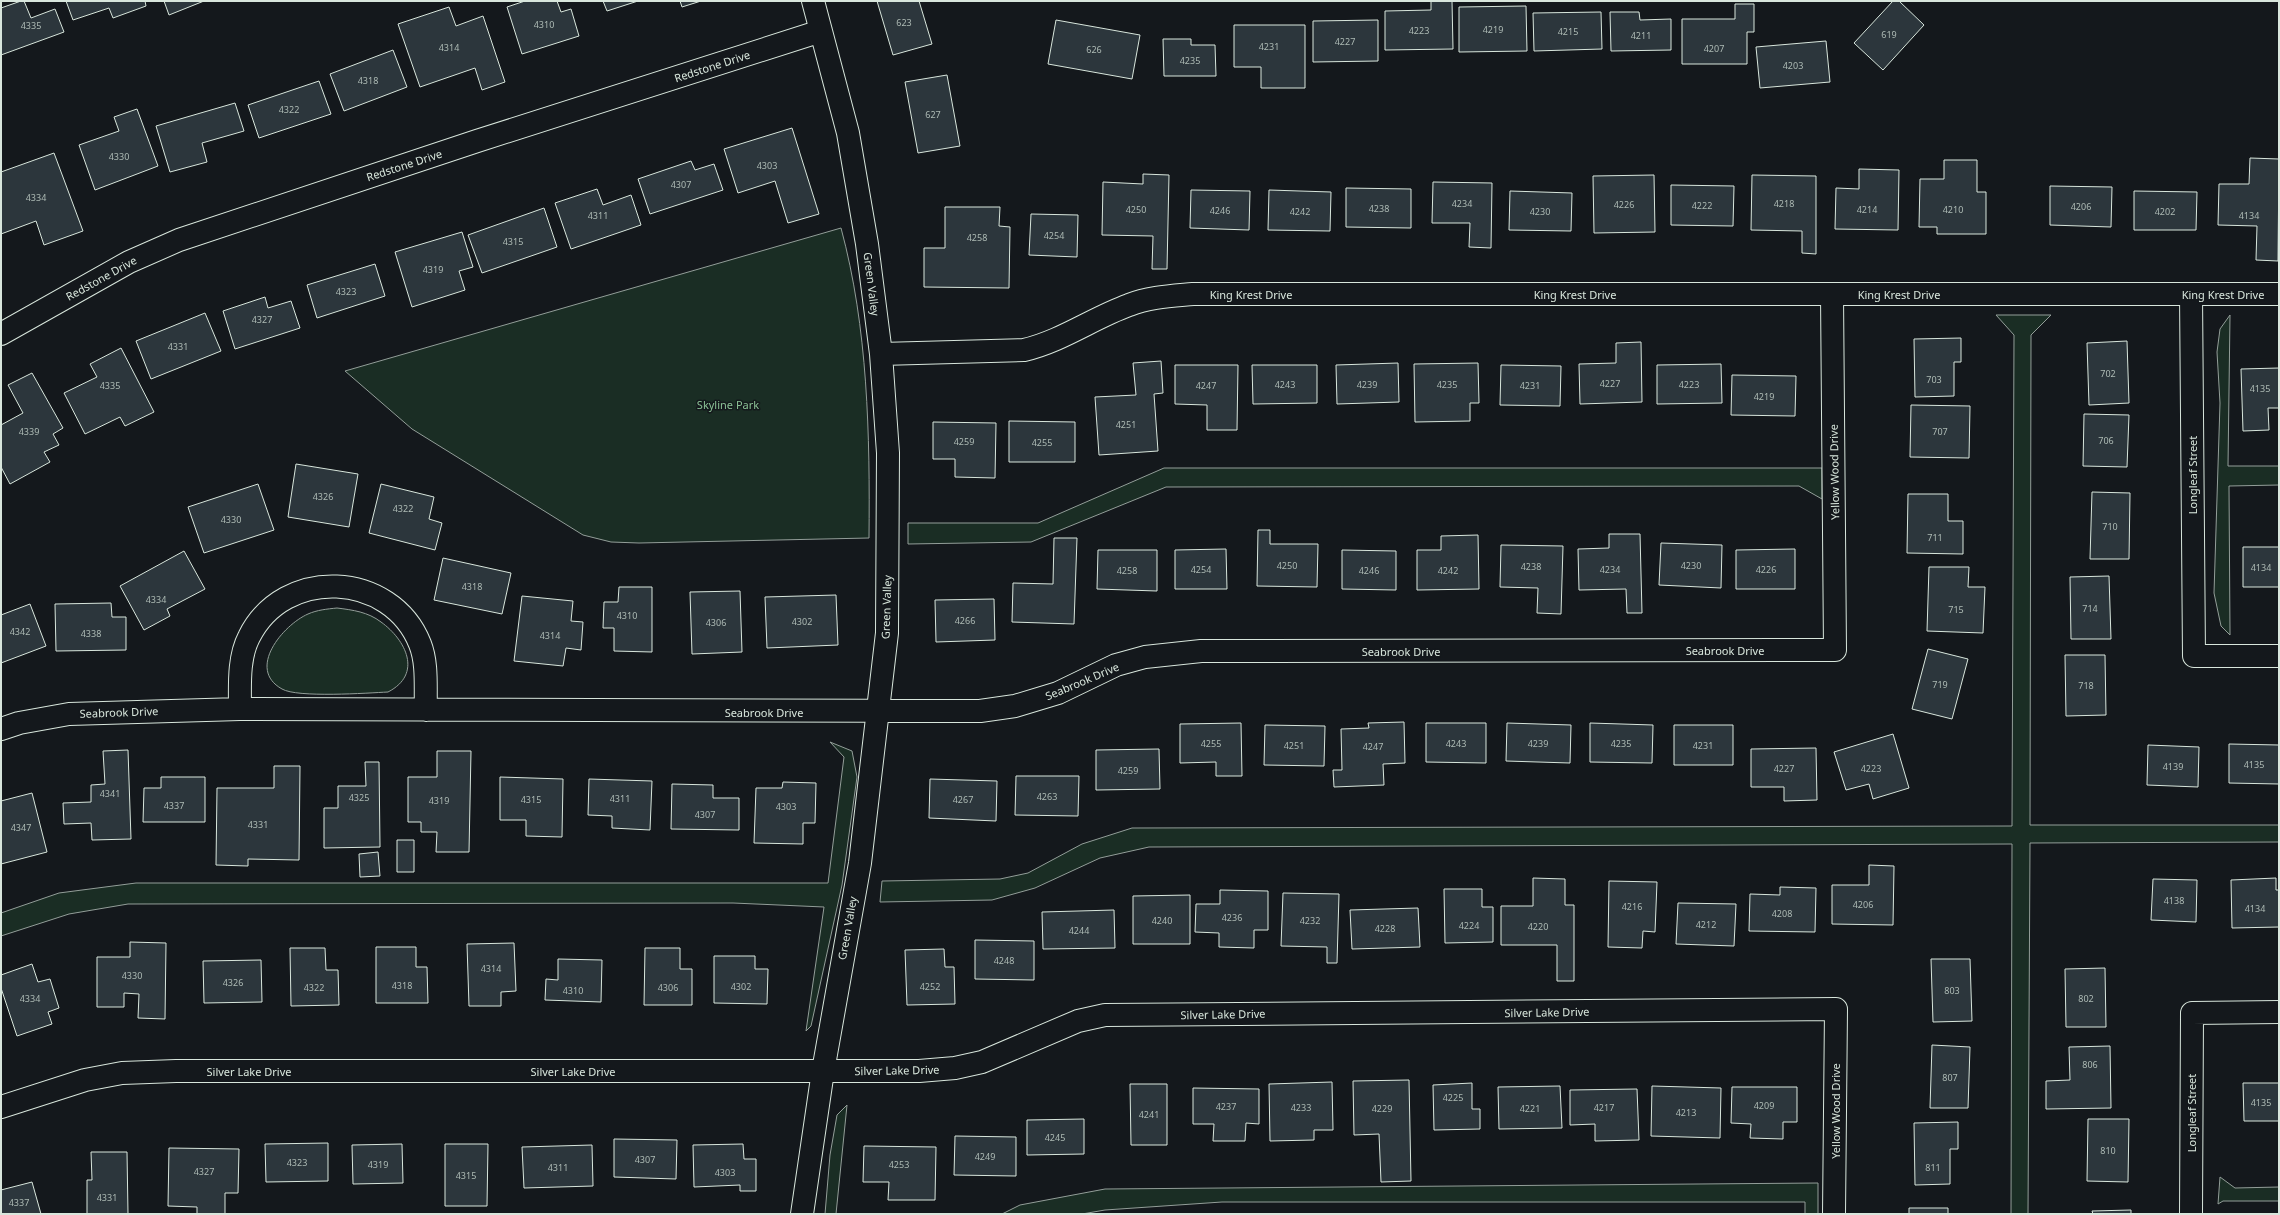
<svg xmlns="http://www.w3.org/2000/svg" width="2280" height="1215" font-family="'Noto Sans',sans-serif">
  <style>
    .green { fill: #1a2d24; stroke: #939e99 }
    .building { fill: #2c363c; stroke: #d8e6dc }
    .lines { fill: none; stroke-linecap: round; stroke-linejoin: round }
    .minor-casing { stroke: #d8e6dc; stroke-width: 24 }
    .minor { stroke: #14181c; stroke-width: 22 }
    .labels { text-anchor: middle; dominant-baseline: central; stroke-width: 3; stroke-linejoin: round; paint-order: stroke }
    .number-label { font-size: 9px; fill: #adbab4 }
    .street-label { font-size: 11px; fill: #d8e6dc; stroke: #14181c }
    .park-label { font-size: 11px; fill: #8ac095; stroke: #14181c }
  </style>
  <rect width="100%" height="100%" fill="#14181c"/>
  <path class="green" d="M841,228C868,328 870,435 869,538L639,543L611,542L583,535L412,429L345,371Z
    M1996,315H2051L2031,335L2030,825H2279V842L2030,843L2028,1214H2011L2012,844L1149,847L1100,858L1035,888L992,900L880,902L882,881L1000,879L1028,873L1082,844L1132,828L2012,826L2014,335Z
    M2230,315L2228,466H2279V485L2229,486L2230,635L2221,626L2214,593L2220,403L2217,352L2220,329Z
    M1164,468H1822V499L1799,486L1166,487L1031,542L908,544V523H1038Z
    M337,608C353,610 368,612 381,622C406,640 423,674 388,692C368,693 297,698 282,689C246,669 283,625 308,614C317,610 327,609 337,608Z
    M830,742L852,751L857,777L842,885L811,1026L806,1031L824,907L733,903L128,904L69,914L1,936V913L59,893L136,883H828L844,757Z
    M847,1105L836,1214H825L830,1155L837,1115Z
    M2220,1177L2235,1188L2279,1187V1201H2223L2218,1204Z
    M1818,1183V1214H1805V1202H1222L1105,1210L1082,1214H1002L1020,1205L1105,1189Z"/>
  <path class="building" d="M21,1H24L31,18L55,9L64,32L1,55V8Z
    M66,1H145L146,6L113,18L109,8L73,20Z
    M164,1H204L169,15Z
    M525,1H557L561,12L571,9L579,36L522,54L507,7Z
    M603,1H638L607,11Z
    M680,1H701L682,7Z
    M877,1H919L932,44L893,55Z
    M1431,1H1452L1453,49L1385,50V11L1431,10Z
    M1893,1H1899L1924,25L1883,70L1854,43Z
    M1735,4H1754V32H1747V64H1682V19H1735Z
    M1526,6L1527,51L1459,52V7Z
    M449,7L456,26L483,16L505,82L482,90L475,68L420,87L398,24Z
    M1601,12L1602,49L1534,51L1533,13Z
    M1610,12H1639L1640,20L1671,19V50L1611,51Z
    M1056,20L1140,35L1132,79L1048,64Z
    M1378,20V61L1313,62V21Z
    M1234,25H1305V88H1261V67H1234Z
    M1163,39H1191V45H1215L1216,76H1164Z
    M1826,41L1830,82L1760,88L1756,47Z
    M393,50L407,87L344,111L330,74Z
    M947,75L960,146L918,153L905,82Z
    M319,81L331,114L259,138L248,105Z
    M235,103L244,131L202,143L207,162L170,172L156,126Z
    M137,109L158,166L95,190L79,145L119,131L114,117Z
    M792,128L819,214L788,223L775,181L738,193L724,149Z
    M54,153L83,231L44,245L36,221L1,234V172Z
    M2250,158L2279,159L2278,261L2256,260L2257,226L2218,225L2219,184H2249Z
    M1944,160H1977V192H1986V234H1937V227H1919L1920,179H1944Z
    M691,161L695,170L714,164L723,190L650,214L638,179Z
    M1859,169L1899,170L1898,230L1835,229L1836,188L1859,189Z
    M1143,174L1169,175L1167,269H1152L1153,236L1102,235L1103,182L1143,184Z
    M1654,175L1655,232L1594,233L1593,176Z
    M1752,175L1816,176V254L1802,253V231L1751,230Z
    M1433,182L1492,183L1491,248L1469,247L1470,223H1432Z
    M1671,185L1734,186L1733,226L1671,225Z
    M2050,186L2112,187L2111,227L2050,225Z
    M1346,188L1411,189V228L1346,227Z
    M597,189L603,205L631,195L641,225L571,249L555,203Z
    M1191,190L1250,191L1249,230L1190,228Z
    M1269,190L1331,192L1330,231L1268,230Z
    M1510,191L1572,193L1571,231L1509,230Z
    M2134,191L2197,192L2196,230H2134Z
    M945,207H1000L999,226L1010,227L1009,288L924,287V248H945Z
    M544,208L557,247L482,273L468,235Z
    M1031,214L1078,215L1077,257L1029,255Z
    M462,232L473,267L459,271L465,290L412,307L395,252Z
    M375,264L385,296L317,318L307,285Z
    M265,297L268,308L291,301L300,328L235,349L223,311Z
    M205,313L221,351L151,379L136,341Z
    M1961,338V362H1954V396L1915,397L1914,339Z
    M2127,341L2129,403L2089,405L2087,343Z
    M1641,342L1642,402L1580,404L1579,364L1616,363V343Z
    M121,348L154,412L125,426L120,417L85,434L64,393L97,377L90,364Z
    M1161,361L1163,393L1154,394L1158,451L1099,455L1095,397L1136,395L1133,363Z
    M1398,363L1399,402L1337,404L1336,365Z
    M1478,363L1479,403H1470V421L1415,422L1414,364Z
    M1721,364L1722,403L1657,404V365Z
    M1175,365H1238L1237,430H1207V405L1175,404Z
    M1252,365H1317V403L1253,404Z
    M1501,365L1561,366L1560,406L1500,405Z
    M2279,368V408H2268L2269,430L2243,431L2241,369Z
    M32,373L63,428L53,434L59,445L44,452L50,462L10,484L1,467V425L23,413L8,385Z
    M1732,375L1796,376L1795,416L1731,415Z
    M1911,405L1970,406L1969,458L1910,457Z
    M2084,414L2129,415L2127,467L2083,466Z
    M1009,421L1075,422V462H1009Z
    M933,422L996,423L995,478L955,477V459H933Z
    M296,464L358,474L349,527L288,517Z
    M258,484L274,530L204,553L188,507Z
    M381,484L434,497L429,519L442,523L435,550L369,533Z
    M2092,492L2130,493L2129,559H2090Z
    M1908,494H1948V521H1963V554L1907,553Z
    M1258,530H1270V544H1318L1317,587L1257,586Z
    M1609,534H1640L1642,613H1627L1626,589L1579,590L1578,549L1609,548Z
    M1478,535L1479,589L1417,590V550H1441V536Z
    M1054,538H1077L1074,624L1012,622L1013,583L1053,584Z
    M1661,543L1722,545L1721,588L1659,585Z
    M1501,545L1563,546L1561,614L1537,613L1538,588L1500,587Z
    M2243,547H2279V587H2243Z
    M1226,549L1227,589H1175V550Z
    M1795,549V589H1736V550Z
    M1098,550H1157V591L1097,589Z
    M1342,550L1396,551V590L1342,589Z
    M184,551L205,589L167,609L170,616L144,630L120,586Z
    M443,558L511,573L502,614L434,600Z
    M1929,567H1969L1968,587H1985L1983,633L1927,631Z
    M2109,576L2111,639H2071L2070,577Z
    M619,587H652V652L614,651V628H603L604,602H618Z
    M740,591L742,652L692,654L690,592Z
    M836,595L838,645L767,648L765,597Z
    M522,596L573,601L571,621L583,622L581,650L566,648L563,666L514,661Z
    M994,599L995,640L936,642L935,600Z
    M111,603L112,617H126V650L56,651L55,604Z
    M30,604L46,646L1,663V615Z
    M1928,649L1968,659L1952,719L1912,709Z
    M2065,655H2105L2106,715L2066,716Z
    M1404,722L1405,763L1383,764L1384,785L1334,787L1333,770H1342L1341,729L1369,728L1368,723Z
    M1241,723L1242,776H1216V762L1180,763V724Z
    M1426,723H1486V763L1426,762Z
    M1507,723L1571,725L1570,763L1506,761Z
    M1590,723L1653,725L1652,763L1590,762Z
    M1265,725L1325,726L1324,766L1264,765Z
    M1674,725H1733V765H1674Z
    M1893,734L1909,788L1873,799L1869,784L1846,790L1834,752Z
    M2229,744L2279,745V784L2229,783Z
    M2148,745L2199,747L2198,787L2147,785Z
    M1816,748L1817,800L1784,801V787H1751V749Z
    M1159,749L1160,789L1096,790V750Z
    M128,750L131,839L92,840L91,823L64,824L63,803L91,802V785L105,784L103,751Z
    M437,751H471L469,852H436L437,832H421V822H408V777H437Z
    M365,762H379L380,847L324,848V808H338V786H366Z
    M274,766H300L299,860L248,859V866L216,865L217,788H274Z
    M1016,776H1079L1078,816L1015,815Z
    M161,777H205V822H143L144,788H161Z
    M500,777L563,779L562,837L526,836V820H500Z
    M589,779L652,781L650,830L612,828V816L588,815Z
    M930,779L997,781L996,821L929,818Z
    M783,782L816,783L815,823H803V844L754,843L756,788H782Z
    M672,784L713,785V798H739V830L671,829Z
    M32,793L47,852L1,864V801Z
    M397,840H414V872H397Z
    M378,852L380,876L360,877L359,854Z
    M1869,865L1894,866L1893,925L1832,924V885H1869Z
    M1533,878L1565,879V905H1574V981H1557V945H1501V906H1533Z
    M2276,878V890H2279V927L2232,928L2231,880Z
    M2153,879L2197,880L2196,922L2151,920Z
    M1609,881L1657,882L1655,932L1643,931L1642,948L1608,947Z
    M1780,887L1816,888L1815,932L1749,931L1750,894L1780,895Z
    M1444,889H1482V907H1493V942L1445,943Z
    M1220,890L1268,891V930H1254V948L1219,947V933L1195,932L1196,904H1220Z
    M1283,893L1339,894L1337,963H1327V947L1281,946Z
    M1190,895V944H1133V896Z
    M1678,903L1736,904L1734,946L1676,944Z
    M1418,908L1420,947L1352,949L1350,910Z
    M1114,910L1115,948L1043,949L1042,912Z
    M975,940L1034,941V980L975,979Z
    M130,942L166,943L165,1019L138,1018L139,994L124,993V1007H97V957H130Z
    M514,943L516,991L501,992V1006H469L467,944Z
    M376,947H416V967H427L428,1003H376Z
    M290,948H325L326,970H338L339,1005L291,1006Z
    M645,948H680V969H692V1005H644Z
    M944,949L945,967H954L955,1004L907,1005L905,950Z
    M714,956H755V969H768L767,1004L714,1003Z
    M558,959L602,960L601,1002L545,1000L546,979L558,980Z
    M1931,959H1970L1972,1021L1933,1022Z
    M261,960L262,1002L204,1003L203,961Z
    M32,964L38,982L50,979L59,1008L48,1012L52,1024L17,1036L1,988V975Z
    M2105,968L2106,1027H2066L2065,969Z
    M1932,1045L1970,1047L1968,1108H1930Z
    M2110,1046L2111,1108L2046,1109V1081L2070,1080L2069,1047Z
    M1409,1080L1411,1181L1381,1182L1379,1134L1354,1135L1353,1081Z
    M1332,1082L1333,1130H1314V1140L1270,1141L1269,1084Z
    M1472,1083V1109H1480V1129L1434,1130L1433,1085Z
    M2243,1083H2279V1121H2244Z
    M1130,1084H1167V1145H1131Z
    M1560,1086L1562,1128L1499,1129L1498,1087Z
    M1652,1086L1721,1088L1720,1138L1651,1136Z
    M1732,1087H1797V1122H1783V1139L1750,1138L1751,1124L1731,1123Z
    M1193,1088L1259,1089V1124L1246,1123L1245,1141H1213L1214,1124H1193Z
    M1637,1089L1639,1140L1595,1141V1124L1570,1125V1090Z
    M1084,1119V1154L1027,1155V1120Z
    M2088,1119H2129L2128,1182L2087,1181Z
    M1958,1122V1149H1950V1184L1915,1185L1914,1123Z
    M955,1136L1016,1137V1176L954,1175Z
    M614,1139L677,1140L676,1179L614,1177Z
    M328,1143V1181L266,1182L265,1144Z
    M402,1144L403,1183L353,1184L352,1145Z
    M445,1144H488L487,1206H445Z
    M743,1144L744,1159H756V1191H740V1185L694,1187L693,1145Z
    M592,1145L593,1186L524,1188L522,1147Z
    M864,1146L936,1147L935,1200H888L889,1182H863Z
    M169,1148L239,1149L238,1193H225V1214H197V1207L168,1206Z
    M91,1152H127L128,1214H87V1180H92Z
    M32,1182L41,1214H1V1190Z
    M1909,1208H1948V1214H1909Z
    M2131,1210V1214H2093L2092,1211Z"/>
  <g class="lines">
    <defs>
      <path id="minor" d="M2191,294L2194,656H2279
        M1,334L129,262L179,240L477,141L821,31
        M881,354L1024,350C1062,341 1093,318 1129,305C1149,297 1172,296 1193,294H2279
        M240,709C240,686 238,658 249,637C284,566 391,571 420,644C428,664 425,689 426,710
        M1,729L19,723L69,714L240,709L980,711L1015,706L1058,693L1116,665L1145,657L1201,651L1835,650L1832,294
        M1,1107L85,1080L122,1073L176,1071H919L955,1068L982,1062L1078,1021L1105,1015L1836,1009L1834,1214
        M802,1214L823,1071L860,863L887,633L888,453L881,354L867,244L848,133L813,1
        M2191,1214L2192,1013L2279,1012"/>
    </defs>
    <use href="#minor" class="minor-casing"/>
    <use href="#minor" class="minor"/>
  </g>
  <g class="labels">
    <g class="number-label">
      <text x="904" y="22">623</text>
      <text x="544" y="24">4310</text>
      <text x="31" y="25">4335</text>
      <text x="1493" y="29">4219</text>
      <text x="1419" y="30">4223</text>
      <text x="1568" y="31">4215</text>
      <text x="1889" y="34">619</text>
      <text x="1641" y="35">4211</text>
      <text x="1345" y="41">4227</text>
      <text x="1269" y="46">4231</text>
      <text x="449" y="47">4314</text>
      <text x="1714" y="48">4207</text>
      <text x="1094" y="49">626</text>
      <text x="1190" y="60">4235</text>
      <text x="1793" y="65">4203</text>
      <text x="368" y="80">4318</text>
      <text x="289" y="109">4322</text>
      <text x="933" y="114">627</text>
      <text x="119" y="156">4330</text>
      <text x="767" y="165">4303</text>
      <text x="681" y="184">4307</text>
      <text x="36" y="197">4334</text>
      <text x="1462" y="203">4234</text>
      <text x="1784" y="203">4218</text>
      <text x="1624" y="204">4226</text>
      <text x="1702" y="205">4222</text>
      <text x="2081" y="206">4206</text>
      <text x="1379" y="208">4238</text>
      <text x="1136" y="209">4250</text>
      <text x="1867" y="209">4214</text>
      <text x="1953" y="209">4210</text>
      <text x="1220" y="210">4246</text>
      <text x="1300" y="211">4242</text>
      <text x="1540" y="211">4230</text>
      <text x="2165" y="211">4202</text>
      <text x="598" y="215">4311</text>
      <text x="2249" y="215">4134</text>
      <text x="1054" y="235">4254</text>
      <text x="977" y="237">4258</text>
      <text x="513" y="241">4315</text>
      <text x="433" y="269">4319</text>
      <text x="346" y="291">4323</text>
      <text x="262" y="319">4327</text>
      <text x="178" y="346">4331</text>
      <text x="2108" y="373">702</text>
      <text x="1934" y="379">703</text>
      <text x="1610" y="383">4227</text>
      <text x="1285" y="384">4243</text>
      <text x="1367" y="384">4239</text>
      <text x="1447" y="384">4235</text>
      <text x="1689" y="384">4223</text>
      <text x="110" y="385">4335</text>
      <text x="1206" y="385">4247</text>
      <text x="1530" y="385">4231</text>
      <text x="2260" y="388">4135</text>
      <text x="1764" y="396">4219</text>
      <text x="1126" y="424">4251</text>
      <text x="29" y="431">4339</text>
      <text x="1940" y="431">707</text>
      <text x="2106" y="440">706</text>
      <text x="964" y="441">4259</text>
      <text x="1042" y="442">4255</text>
      <text x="323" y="496">4326</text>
      <text x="403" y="508">4322</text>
      <text x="231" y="519">4330</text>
      <text x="2110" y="526">710</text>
      <text x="1935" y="537">711</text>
      <text x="1287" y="565">4250</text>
      <text x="1691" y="565">4230</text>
      <text x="1531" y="566">4238</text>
      <text x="2261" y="567">4134</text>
      <text x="1201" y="569">4254</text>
      <text x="1610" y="569">4234</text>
      <text x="1766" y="569">4226</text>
      <text x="1127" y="570">4258</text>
      <text x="1369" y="570">4246</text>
      <text x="1448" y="570">4242</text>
      <text x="472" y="586">4318</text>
      <text x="156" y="599">4334</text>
      <text x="2090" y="608">714</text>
      <text x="1956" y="609">715</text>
      <text x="627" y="615">4310</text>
      <text x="965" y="620">4266</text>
      <text x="802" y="621">4302</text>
      <text x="716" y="622">4306</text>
      <text x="20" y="631">4342</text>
      <text x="91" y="633">4338</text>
      <text x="550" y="635">4314</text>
      <text x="1940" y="684">719</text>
      <text x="2086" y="685">718</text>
      <text x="1211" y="743">4255</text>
      <text x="1456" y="743">4243</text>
      <text x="1538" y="743">4239</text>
      <text x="1621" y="743">4235</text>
      <text x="1294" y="745">4251</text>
      <text x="1703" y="745">4231</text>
      <text x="1373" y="746">4247</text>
      <text x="2254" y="764">4135</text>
      <text x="2173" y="766">4139</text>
      <text x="1784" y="768">4227</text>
      <text x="1871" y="768">4223</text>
      <text x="1128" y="770">4259</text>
      <text x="110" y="793">4341</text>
      <text x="1047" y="796">4263</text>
      <text x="359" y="797">4325</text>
      <text x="620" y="798">4311</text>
      <text x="531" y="799">4315</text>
      <text x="963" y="799">4267</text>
      <text x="439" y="800">4319</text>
      <text x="174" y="805">4337</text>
      <text x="786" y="806">4303</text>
      <text x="705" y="814">4307</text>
      <text x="258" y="824">4331</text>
      <text x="21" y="827">4347</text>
      <text x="2174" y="900">4138</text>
      <text x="1863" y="904">4206</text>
      <text x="1632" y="906">4216</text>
      <text x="2255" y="908">4134</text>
      <text x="1782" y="913">4208</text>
      <text x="1232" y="917">4236</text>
      <text x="1162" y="920">4240</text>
      <text x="1310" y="920">4232</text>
      <text x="1706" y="924">4212</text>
      <text x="1469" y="925">4224</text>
      <text x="1538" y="926">4220</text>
      <text x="1385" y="928">4228</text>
      <text x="1079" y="930">4244</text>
      <text x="1004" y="960">4248</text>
      <text x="491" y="968">4314</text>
      <text x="132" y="975">4330</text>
      <text x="233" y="982">4326</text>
      <text x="402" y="985">4318</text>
      <text x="741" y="986">4302</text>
      <text x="930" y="986">4252</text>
      <text x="314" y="987">4322</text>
      <text x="668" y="987">4306</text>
      <text x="573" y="990">4310</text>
      <text x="1952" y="990">803</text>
      <text x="30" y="998">4334</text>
      <text x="2086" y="998">802</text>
      <text x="2090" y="1064">806</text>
      <text x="1950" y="1077">807</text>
      <text x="1453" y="1097">4225</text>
      <text x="2261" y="1102">4135</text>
      <text x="1764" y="1105">4209</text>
      <text x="1226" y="1106">4237</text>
      <text x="1301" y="1107">4233</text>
      <text x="1604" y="1107">4217</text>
      <text x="1382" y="1108">4229</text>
      <text x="1530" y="1108">4221</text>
      <text x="1686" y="1112">4213</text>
      <text x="1149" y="1114">4241</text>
      <text x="1055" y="1137">4245</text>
      <text x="2108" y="1150">810</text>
      <text x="985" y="1156">4249</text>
      <text x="645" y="1159">4307</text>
      <text x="297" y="1162">4323</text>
      <text x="378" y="1164">4319</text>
      <text x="899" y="1164">4253</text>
      <text x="558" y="1167">4311</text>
      <text x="1933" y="1167">811</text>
      <text x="204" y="1171">4327</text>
      <text x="725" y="1172">4303</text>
      <text x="466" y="1175">4315</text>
      <text x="107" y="1197">4331</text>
      <text x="19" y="1202">4337</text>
    </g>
    <g class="street-label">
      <text transform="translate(712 66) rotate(-18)">Redstone Drive</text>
      <text transform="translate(404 165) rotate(-18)">Redstone Drive</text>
      <text transform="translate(101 278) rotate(-29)">Redstone Drive</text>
      <text transform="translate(872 284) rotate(83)">Green Valley</text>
      <text x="1251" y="294">King Krest Drive</text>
      <text x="1575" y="294">King Krest Drive</text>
      <text x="1899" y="294">King Krest Drive</text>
      <text x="2223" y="294">King Krest Drive</text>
      <text transform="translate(1834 472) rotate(-91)">Yellow Wood Drive</text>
      <text transform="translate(2192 475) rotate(-90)">Longleaf Street</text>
      <text transform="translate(886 607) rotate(-88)">Green Valley</text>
      <text x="1725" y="650">Seabrook Drive</text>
      <text x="1401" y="651">Seabrook Drive</text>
      <text transform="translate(1082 681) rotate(-23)">Seabrook Drive</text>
      <text transform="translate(119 712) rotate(-2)">Seabrook Drive</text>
      <text x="764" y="712">Seabrook Drive</text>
      <text transform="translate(847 928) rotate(-80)">Green Valley</text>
      <text transform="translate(1547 1012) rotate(-1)">Silver Lake Drive</text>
      <text transform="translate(1223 1014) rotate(-1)">Silver Lake Drive</text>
      <text transform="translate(897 1070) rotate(-1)">Silver Lake Drive</text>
      <text x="249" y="1071">Silver Lake Drive</text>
      <text x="573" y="1071">Silver Lake Drive</text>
      <text transform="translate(1835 1111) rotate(-90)">Yellow Wood Drive</text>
      <text transform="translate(2191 1113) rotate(-90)">Longleaf Street</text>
    </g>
    <g class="park-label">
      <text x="728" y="404">Skyline Park</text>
    </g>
  </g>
  <rect width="2280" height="1215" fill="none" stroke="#d8e6dc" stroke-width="4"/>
</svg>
